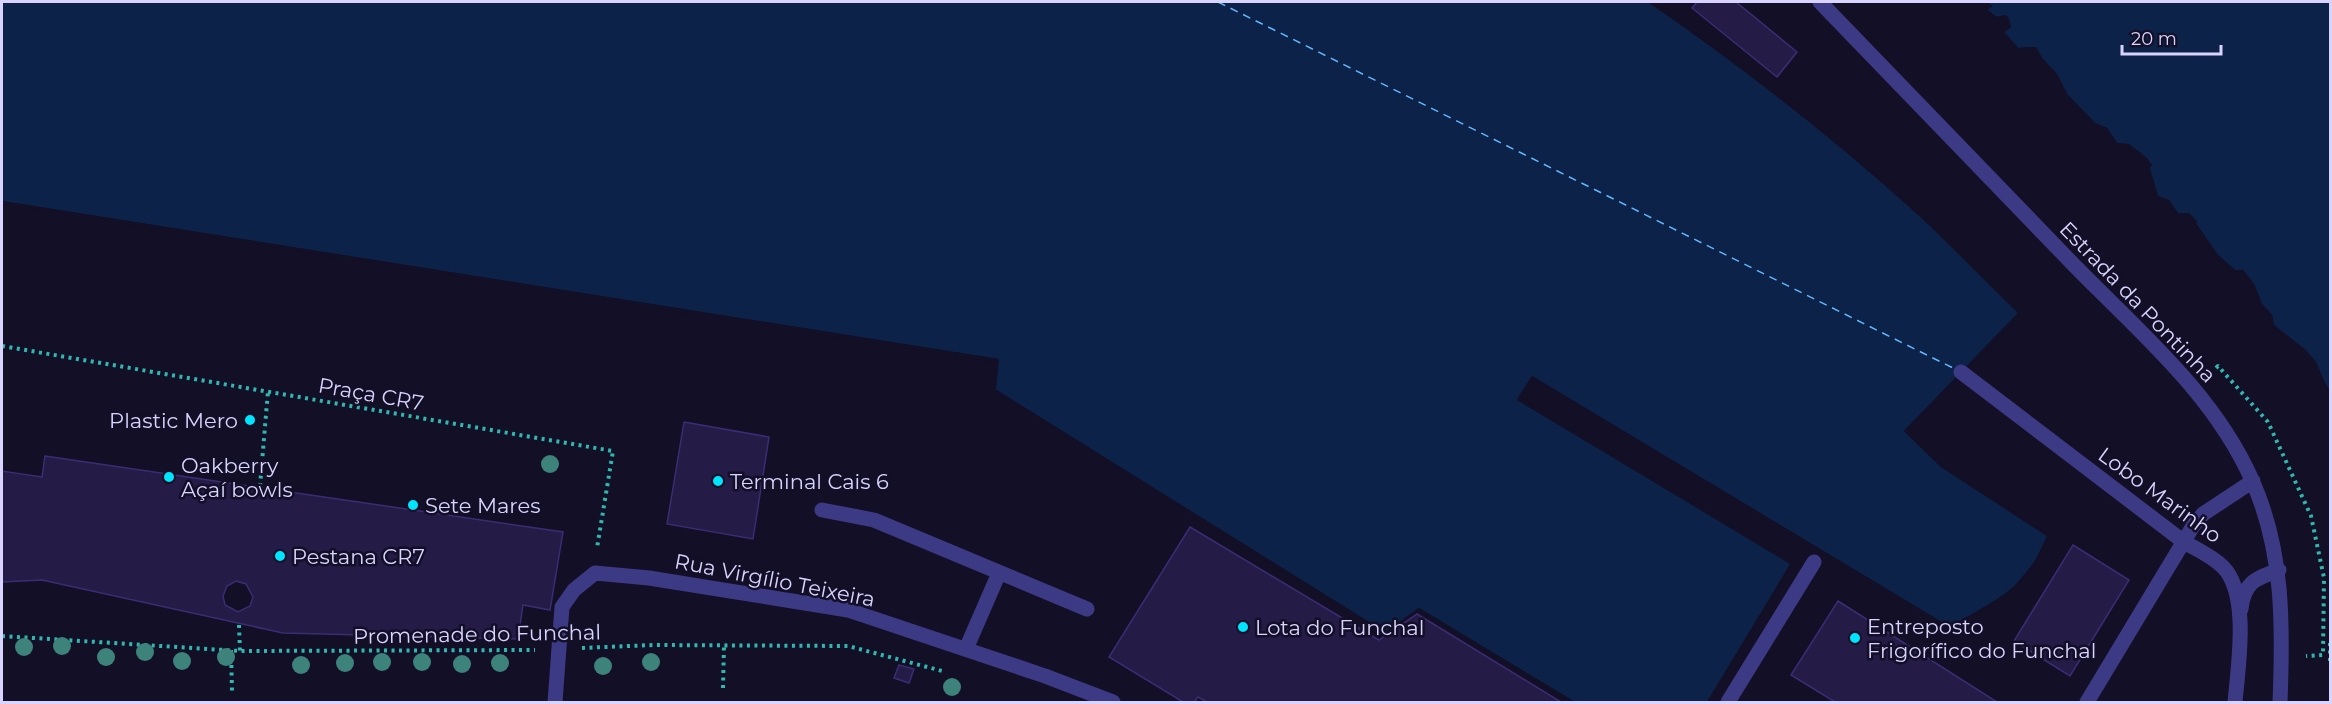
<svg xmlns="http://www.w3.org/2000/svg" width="2332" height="704" font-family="Montserrat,sans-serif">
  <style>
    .water { fill: #0c2248 }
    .pier { fill: #130f26 }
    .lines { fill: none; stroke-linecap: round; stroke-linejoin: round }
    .ferry { stroke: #62b6ff; stroke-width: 1.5; stroke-dasharray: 8 6; stroke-linecap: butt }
    .building { fill: #241b47; stroke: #3b2d73; stroke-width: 1.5; fill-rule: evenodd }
    .path { stroke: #2fb8b0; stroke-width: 4; stroke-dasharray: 3 4.5; stroke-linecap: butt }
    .service { stroke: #3d3a85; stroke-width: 15 }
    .tree { fill: #3d827b }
    .poi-dot { fill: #00e5ff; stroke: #130f26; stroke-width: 2 }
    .labels { text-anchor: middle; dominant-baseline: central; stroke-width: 5; stroke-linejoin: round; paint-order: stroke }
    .street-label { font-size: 21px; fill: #d9d4ff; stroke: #130f26 }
    .poi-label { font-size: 21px; fill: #d9d4ff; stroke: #130f26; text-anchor: start }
  </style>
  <rect width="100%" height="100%" fill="#130f26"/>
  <path class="water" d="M2,2H1648C1742,67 1832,137 1917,214C1952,245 1985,280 2018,313L1904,431L1941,467L2047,536C2026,590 1996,599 1950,627L1532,376L1517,400L1791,564L1707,702H1575L1419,608L1385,632L995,389L998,359L2,201Z
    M1987,2H2330V391L2306,351L2274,325L2272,315L2262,304L2254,284L2243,270H2235L2218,255L2189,213H2178L2169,201L2158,196C2150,170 2149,147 2117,143L2107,128L2095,123L2067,94L2057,74L2042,58L2036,47L2018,48L2004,32L2011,27L2006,15L1997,17L1986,9L1992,6Z"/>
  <path class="pier" d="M1648,2H1654L1741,63L1845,146L1921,213L2021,311V315L1908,430L1943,465L2050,535L2037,563L2011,595L1948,630L1533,380L1521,398L1793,562L1710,702H1707L1790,564L1517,399L1532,376L1950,627L2009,593L2035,561L2047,536L1941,467L1904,431L2018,313L1919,215L1843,148L1740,65Z
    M1984,2L1993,6L1987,10L1997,17L2006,15L2009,18L2011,27L2004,32L2018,48L2036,47L2042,58L2057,74L2067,94L2095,123L2107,128L2117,143L2129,144L2147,158L2152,165L2149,169L2158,196L2169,200L2178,213H2189L2197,221L2196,226L2218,255L2235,270H2243L2254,284L2262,304L2272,315L2274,325L2306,350L2316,362L2330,394L2304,353L2272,327L2269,316L2260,306L2251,285L2241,273H2233L2216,257L2193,228L2195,222L2188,216L2176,215L2167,203L2156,198L2145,161L2127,147L2115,145L2105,131L2093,126L2065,96L2055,76L2039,60L2035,50L2017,51L2001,34V30L2008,26L2006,20H1996L1984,12L1983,8L1987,5Z
    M2,201L999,359L996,390L1385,632L1419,608L1575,702H1569L1419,611L1383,635L994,392L995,362L2,204Z"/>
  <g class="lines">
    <path class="ferry" d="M1218,2L1955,369"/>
  </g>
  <path class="building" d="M1697,2H1736L1797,52L1777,77L1692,8Z
    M684,422L769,437L753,539L667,524Z
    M45,456L563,532L550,610L523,605L518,639L283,633L42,580L2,582V471L42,477ZM236,581L246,584L253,597L250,606L238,612L225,605L223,596L227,586Z
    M1190,527L1379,640L1417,614L1561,702H1207L1198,697L1194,702H1183L1109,657Z
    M2073,545L2129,580L2070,676L2014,641Z
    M1838,601L1997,702H1835L1791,675Z
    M899,665L914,669L909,683L894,678Z"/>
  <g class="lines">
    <path class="path" d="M2,346L613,451L597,548
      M2216,368L2218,366L2268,422L2311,516L2324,578L2323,655L2306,656
      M260,486L268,391
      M239,625L240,651
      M2,636L240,651L535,650
      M2330,643V664
      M582,648L653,645L848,646L946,672
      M231,650L232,691
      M723,688L724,645"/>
    <path class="service" d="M1820,2C1904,88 1987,176 2071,262C2137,330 2213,392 2252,480C2284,551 2283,627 2280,702
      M1961,372L2184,542C2196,549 2212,556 2223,567C2250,594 2238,667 2235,702
      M822,510L874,520L1087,609
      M2241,609C2244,582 2255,579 2279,570
      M966,649L999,573
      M555,702L562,607L574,590L595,573L649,578L848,610L1045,676L1113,702
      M1728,702L1814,562
      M2087,702L2193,526L2203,514L2253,481"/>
  </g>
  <g class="tree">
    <circle cx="550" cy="464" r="9"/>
    <circle cx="62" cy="646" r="9"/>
    <circle cx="24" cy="647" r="9"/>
    <circle cx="145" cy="652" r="9"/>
    <circle cx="106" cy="657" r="9"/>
    <circle cx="226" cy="657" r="9"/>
    <circle cx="182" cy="661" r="9"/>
    <circle cx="382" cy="662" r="9"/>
    <circle cx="422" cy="662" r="9"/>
    <circle cx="651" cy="662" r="9"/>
    <circle cx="345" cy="663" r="9"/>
    <circle cx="500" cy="663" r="9"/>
    <circle cx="462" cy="664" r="9"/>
    <circle cx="301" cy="665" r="9"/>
    <circle cx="603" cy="666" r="9"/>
    <circle cx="952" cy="687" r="9"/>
  </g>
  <g class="poi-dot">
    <circle cx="250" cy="420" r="6"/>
    <circle cx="169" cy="477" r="6"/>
    <circle cx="718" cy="481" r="6"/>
    <circle cx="413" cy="505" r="6"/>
    <circle cx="280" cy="556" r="6"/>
    <circle cx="1243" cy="627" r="6"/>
    <circle cx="1855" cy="638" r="6"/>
  </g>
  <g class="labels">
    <g class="street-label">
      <text transform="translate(2138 302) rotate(46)">Estrada da Pontinha</text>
      <text transform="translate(371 394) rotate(10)">Praça CR7</text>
      <text transform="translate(2160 495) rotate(36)">Lobo Marinho</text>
      <text transform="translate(775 580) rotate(11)">Rua Virgílio Teixeira</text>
      <text transform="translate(477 634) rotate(-1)">Promenade do Funchal</text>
    </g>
    <g class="poi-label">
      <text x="238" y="420" text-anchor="end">Plastic Mero</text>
      <text x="181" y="465">Oakberry<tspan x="181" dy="24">Açaí bowls</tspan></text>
      <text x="730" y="481">Terminal Cais 6</text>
      <text x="425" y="505">Sete Mares</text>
      <text x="292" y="556">Pestana CR7</text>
      <text x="1867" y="626">Entreposto<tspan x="1867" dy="24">Frigorífico do Funchal</tspan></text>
      <text x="1255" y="627">Lota do Funchal</text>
    </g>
  </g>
  <rect width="2332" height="704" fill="none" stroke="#d9d4ff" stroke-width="6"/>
  <path d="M2122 45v9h99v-9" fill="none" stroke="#d9d4ff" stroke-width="3"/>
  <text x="2131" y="45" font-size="18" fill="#d9d4ff" stroke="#130f26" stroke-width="4.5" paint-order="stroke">20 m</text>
</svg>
